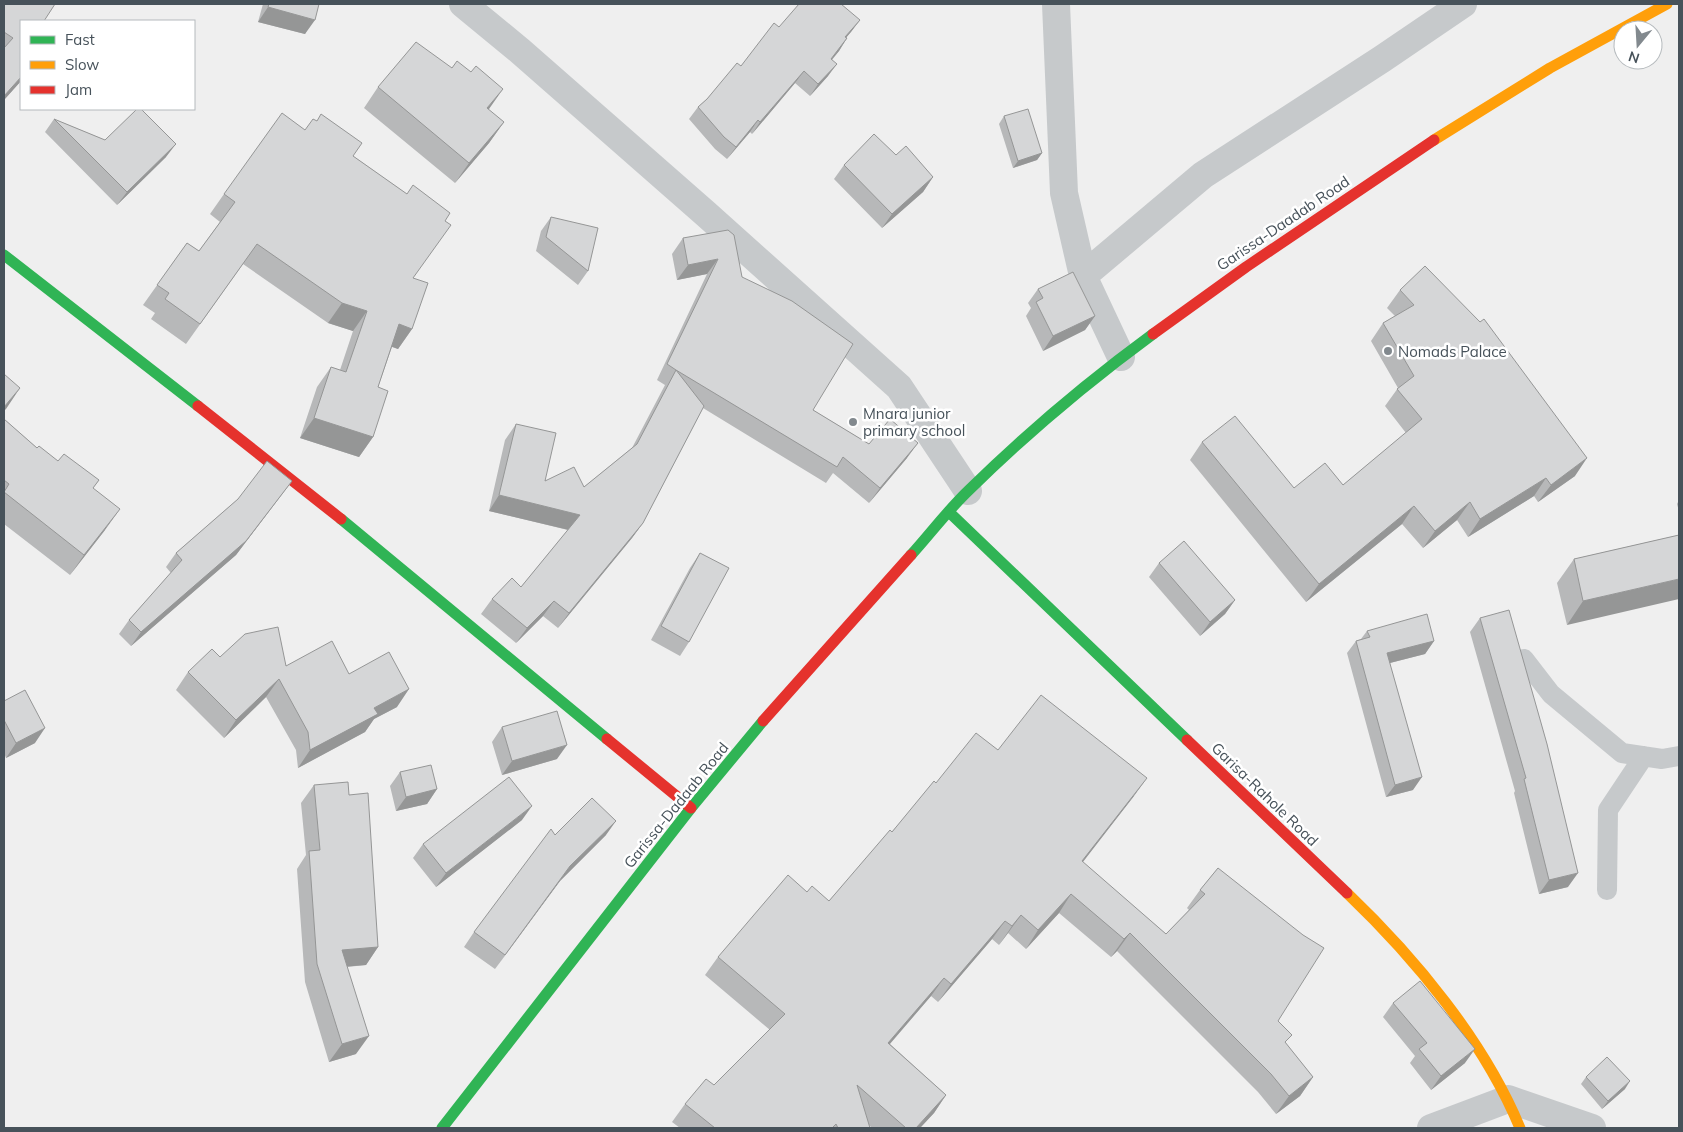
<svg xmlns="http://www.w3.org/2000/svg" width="1683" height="1132" font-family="Mulish,sans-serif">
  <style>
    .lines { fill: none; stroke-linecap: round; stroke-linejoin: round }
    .lane { stroke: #c6c9cb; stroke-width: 20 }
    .street { stroke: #c6c9cb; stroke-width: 28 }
    .fast { stroke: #30b455; stroke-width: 11 }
    .slow { stroke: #ff9f0a; stroke-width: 11 }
    .jam { stroke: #e5322d; stroke-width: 11 }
    .wall { fill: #b7b8b9 }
    .shaded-wall { fill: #959696 }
    .building { fill: #d5d6d7; stroke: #959696 }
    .poi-dot { fill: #82898e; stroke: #fff; stroke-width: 2 }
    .labels { text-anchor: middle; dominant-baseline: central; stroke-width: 5; stroke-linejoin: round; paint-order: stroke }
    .street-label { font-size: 15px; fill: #47525a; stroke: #fff }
    .poi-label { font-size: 15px; fill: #47525a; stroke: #fff; text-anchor: start }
  </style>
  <rect width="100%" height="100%" fill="#efefef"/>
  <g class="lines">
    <path class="lane" d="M1524,659L1551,694L1622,753L1662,759L1679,756
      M1607,890L1608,810L1644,756"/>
    <path class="street" d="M463,4L519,50L706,214L899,387L968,491
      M1056,4L1064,193L1083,276L1121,357
      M1083,276L1203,175L1382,59L1463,4
      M1431,1128L1508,1099L1592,1128"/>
    <path class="fast" d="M4,255L198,406
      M950,513L1187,740
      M341,519L607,739
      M911,555C930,534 948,510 969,490C1026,434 1089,381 1153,334
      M442,1128L691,808L763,721"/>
    <path class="slow" d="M1434,140L1550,68L1667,4
      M1347,893C1415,958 1484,1041 1520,1128"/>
    <path class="jam" d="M1153,334L1246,267L1434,140
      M198,406L341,519
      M763,721L911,555
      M607,739L691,808
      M1187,740L1347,893"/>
  </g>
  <path class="wall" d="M4,4L21,21V81L4,100Z
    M263,4H319L305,34L258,22Z
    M860,20L846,38H847L839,51L832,60L828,76L810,96L795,83L752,134L750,132L727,159L715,149L689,119L698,107L707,99L741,66L779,27Z
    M378,87L488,110L504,122L489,143L455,183L364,108Z
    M1004,116L1042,153L1037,160L1013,168L999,124Z
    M54,119L105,140L166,157L117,205L45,132Z
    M305,130L353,156L445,221L413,278L412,329L398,349L392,347L378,387L373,437L359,457L300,438L317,387L331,367L340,370L353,331L328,323L243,264L186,344L151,319L155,313L143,305L187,243L199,251L220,222L210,214L224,194Z
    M896,155L933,177L923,192L882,228L834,179L844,165Z
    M551,217L588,271L578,285L536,251L541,231Z
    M683,238L742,277L813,410L869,444L907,458L869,503L833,473L826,483L703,408L643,523L632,538L558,628L543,616L516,643L481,614L492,599L521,587L568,530L489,511L505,440L516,424L545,481L584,487L632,448L665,385L657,380L707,274L677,280L672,254Z
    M1038,289L1095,316L1085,330L1043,351L1026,316L1031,308L1028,303Z
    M1400,290L1575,476L1538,502L1534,496L1468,537L1457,520L1423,548L1402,524L1306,602L1190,460L1202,442L1294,488L1343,485L1406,433L1385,406L1398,388L1371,341L1383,323L1395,316L1387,308Z
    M4,419L37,448L58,461L99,480L93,488L105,530L70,575L4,524Z
    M292,481L236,555L131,646L119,634L129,620L171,573L166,567L176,553L238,499Z
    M1679,500V511L1677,504Z
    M1679,535L1567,625L1557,583L1574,559Z
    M700,553L689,642L680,656L651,640L690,568Z
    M1159,563L1235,600L1225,614L1200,636L1149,577Z
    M1480,618L1568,887L1539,894L1514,793L1515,791L1470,632Z
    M1367,631L1434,641L1425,654L1390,663L1413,790L1386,797L1347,653L1356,641L1361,639Z
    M220,657L349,674L397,707L374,719L365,732L298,768L296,750L266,697L224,738L176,690L188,672Z
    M4,701L35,743L6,758L4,753Z
    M502,727L557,759L502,775L492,742Z
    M998,750L1134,796L1082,862L1166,934L1189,910L1187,908L1200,890L1218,868L1278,1021L1286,1044L1313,1077L1300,1096L1276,1114L1258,1092L1117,951L1111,957L1059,913L1026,949L1008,933L999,945L992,939L938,1002L931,996L890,1044L946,1095L934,1113L920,1128H872L869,1125L870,1128H680L672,1122L685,1104L714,1085L770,1030L705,975L718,957L807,892L829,901L936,783Z
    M400,772L437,789L427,804L396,811L390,786Z
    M314,785L349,795L378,947L366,965L347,967L356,1054L329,1062L305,982L297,869L306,855L301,803Z
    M522,820L436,887L413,858L423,844Z
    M555,835H606L560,881L495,969L464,947L474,932Z
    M1393,1003L1465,1063L1431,1090L1410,1063L1415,1056L1383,1017Z
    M1586,1077L1625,1089L1602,1109L1581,1084Z"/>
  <path class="shaded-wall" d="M268,7L315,20L305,34L258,22Z
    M860,20L851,32L836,49L845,37Z
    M847,38L839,51L822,71L831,59Z
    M837,64L828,76L810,96L818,84Z
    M804,71L795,83L752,134L760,122Z
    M21,77V81L4,100V96Z
    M503,89L489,109L472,129L487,108Z
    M758,120L750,132L727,159L736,147Z
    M504,122L489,143L455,183L469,163Z
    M176,144L166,157L117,205L127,192Z
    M1042,153L1037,160L1013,168L1018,161Z
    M933,177L923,192L882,228L892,214Z
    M718,259L707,274L677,280L688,265Z
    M342,303L367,311L353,331L328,323Z
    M1095,316L1085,330L1043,351L1053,336Z
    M399,324L412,329L398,349L385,344Z
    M20,388L6,409L4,411V407Z
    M314,418L373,437L359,457L300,438Z
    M918,443L907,458L869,503L880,488Z
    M1587,458L1575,476L1538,502L1551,485Z
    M1546,478L1534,496L1468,537L1480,519Z
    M292,481L236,555L131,646L141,632Z
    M499,495L580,515L569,530L489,511Z
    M1470,502L1457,520L1423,548L1435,531Z
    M1414,506L1402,524L1306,602L1319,584Z
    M120,509L105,530L70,575L84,555Z
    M643,523L632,538L558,628L569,613Z
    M1679,579V599L1567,625L1583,601Z
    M1235,600L1225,614L1200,636L1210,622Z
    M554,601L543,616L516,643L527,628Z
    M1434,641L1425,654L1378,666L1387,653Z
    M279,679L266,697L224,738L236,720Z
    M409,689L397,707L374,719L365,732L298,768L310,750L374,708Z
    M45,728L35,743L6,758L16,743Z
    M567,745L557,759L502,775L512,761Z
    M1422,777L1413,790L1386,797L1395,785Z
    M1147,778L1134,796L1069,880L1082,861Z
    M437,789L427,804L396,811L406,797Z
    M532,806L522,820L436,887L446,873Z
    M616,821L606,835L560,881L495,969L570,866Z
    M1578,873L1568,887L1539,894L1549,880Z
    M1071,894L1059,913L1026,949L1038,930Z
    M1021,915L1008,933L999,945L1012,926Z
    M1005,921L992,939L938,1002L951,984Z
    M1130,933L1117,951L1111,957L1124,939Z
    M378,947L366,965L329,968L342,950Z
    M944,978L931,996L875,1061L888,1043Z
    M369,1036L356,1054L329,1062L342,1044Z
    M1475,1049L1465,1063L1431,1090L1441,1076Z
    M1313,1077L1300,1096L1276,1114L1289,1096Z
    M1630,1081L1625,1089L1602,1109L1608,1101Z
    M946,1095L934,1113L920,1128H916Z"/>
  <path class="building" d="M4,4H55L44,21H21V77L4,96V48L13,38L4,32Z
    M269,4H319L315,20L268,7Z
    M799,4H841L860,20L845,37L847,38L831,59L837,64L818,84L804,71L760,122L758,120L736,147L724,137L698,107L707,99L737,63L741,66L774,23L779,27Z
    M416,42L452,68L457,61L471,72L476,66L503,89L487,108L504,122L469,163L378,87Z
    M137,109H141L176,144L127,192L54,119L105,140Z
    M1028,109L1042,153L1018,161L1004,116Z
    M282,113L305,130L313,119L317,121L321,114L362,143L353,156L407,194L413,185L450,213L445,221L451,225L413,278L428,283L412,329L399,324L378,387L388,391L373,437L314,418L331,367L346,372L367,311L342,303L257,244L200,324L165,299L169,293L157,285L187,243L199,251L235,202L224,194Z
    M874,134L896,155L906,146L933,177L892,214L844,165Z
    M551,217L598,228L588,271L546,237Z
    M728,230L734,235L742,277L792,301L853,344L813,410L869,444L890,419L918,443L880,488L843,457L837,467L676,370L704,406L643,523L569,613L554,601L527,628L492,599L512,578L521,587L580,515L499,495L516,424L556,433L545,481L574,467L584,487L637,444L676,370L667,364L718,259L688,265L683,238Z
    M1425,266L1480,322L1484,319L1587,458L1551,485L1546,478L1480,519L1470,502L1435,531L1414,506L1319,584L1202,442L1235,416L1294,488L1325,463L1343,485L1422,419L1397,389L1414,376L1383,323L1414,305L1400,290Z
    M1073,272L1095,316L1053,336L1036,302L1043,298L1038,289Z
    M4,374L20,388L4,407Z
    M4,419L37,448L39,446L58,461L64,454L99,480L93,488L120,509L84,555L4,492L9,484L4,480Z
    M267,461L292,481L246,541L141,632L129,620L182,560L176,553L238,499Z
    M1679,535V579L1583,601L1574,559Z
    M1184,541L1235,600L1210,622L1159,563Z
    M700,553L729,568L689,642L661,626Z
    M1509,610L1547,744L1578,873L1549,880L1524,779L1526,778L1480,618Z
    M1427,614L1434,641L1387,653L1422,777L1395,785L1356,641L1370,637L1367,631Z
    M278,627L286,666L332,641L349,674L389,652L409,689L374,708L378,714L310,750L308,732L279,679L236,720L188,672L212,649L220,657L245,634Z
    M25,690L45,728L16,743L4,720V701Z
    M1041,695L1147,778L1082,861L1166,934L1205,894L1200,890L1218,868L1303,935L1324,948L1278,1021L1292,1035L1285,1042L1313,1077L1289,1096L1271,1074L1130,933L1124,939L1071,894L1038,930L1021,915L1012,926L1005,921L951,984L944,978L888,1043L946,1095L916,1128H906L857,1085L870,1128H838L836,1124L832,1128H715L685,1104L706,1079L714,1085L785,1014L718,957L788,875L807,892L812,886L829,901L890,830L892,832L934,781L936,783L976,733L998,750Z
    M557,711L567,745L512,761L502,727Z
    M431,765L437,789L406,797L400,772Z
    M509,777L532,806L446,873L423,844Z
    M348,782L349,795L368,793L378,947L342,950L369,1036L342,1044L317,964L309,851L320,850L314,785Z
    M592,798L616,821L570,866L505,955L474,932L551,829L555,835Z
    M1420,981L1475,1049L1441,1076L1419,1049L1427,1043L1393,1003Z
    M1607,1057L1630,1081L1608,1101L1586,1077Z"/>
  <g class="poi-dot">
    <circle cx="1388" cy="351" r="5"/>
    <circle cx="853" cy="422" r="5"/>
  </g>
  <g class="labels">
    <g class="street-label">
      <text transform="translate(1283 223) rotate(-34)">Garissa-Daadab Road</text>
      <text transform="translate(1265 794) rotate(44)">Garisa-Rahole Road</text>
      <text transform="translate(676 805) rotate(-51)">Garissa-Dadaab Road</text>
    </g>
    <g class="poi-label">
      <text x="1398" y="351">Nomads Palace</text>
      <text x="863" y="413">Mnara junior<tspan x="863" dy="17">primary school</tspan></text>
    </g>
  </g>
  <rect width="1683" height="1132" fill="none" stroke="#47525a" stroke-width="10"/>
  <rect x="20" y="20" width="175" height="90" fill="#ffffff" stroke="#b5babd"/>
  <rect x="30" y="36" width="25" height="8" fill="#30b455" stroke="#b5babd"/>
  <text x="65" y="45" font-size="15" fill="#47525a">Fast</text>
  <rect x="30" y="61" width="25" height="8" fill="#ff9f0a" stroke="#b5babd"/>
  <text x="65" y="70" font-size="15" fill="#47525a">Slow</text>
  <rect x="30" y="86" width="25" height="8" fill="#e5322d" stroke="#b5babd"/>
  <text x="65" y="95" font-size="15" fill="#47525a">Jam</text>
  <g transform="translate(1638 45) rotate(198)"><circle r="24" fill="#ffffff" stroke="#b5babd"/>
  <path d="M0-4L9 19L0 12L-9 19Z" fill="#82898e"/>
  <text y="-8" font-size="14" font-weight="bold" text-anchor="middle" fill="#47525a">N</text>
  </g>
</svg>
